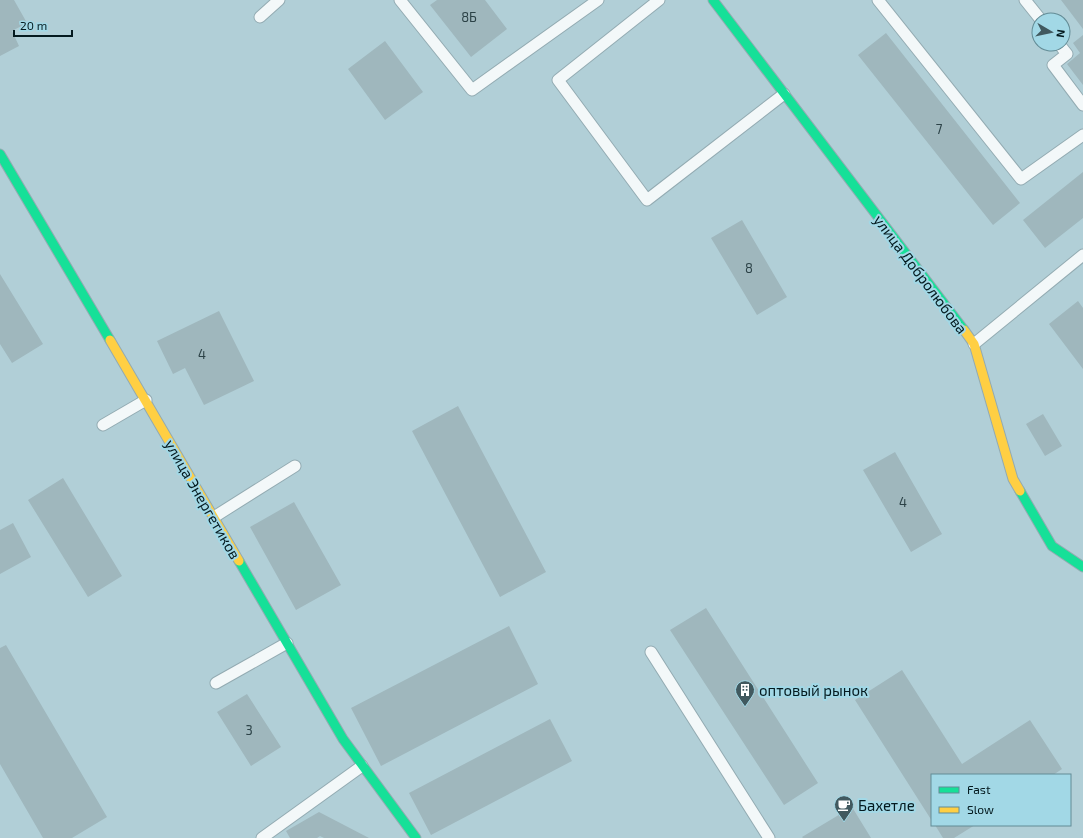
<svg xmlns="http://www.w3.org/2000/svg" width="1083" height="838" font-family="'Exo 2',sans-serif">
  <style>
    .building { fill: #9fb7bd }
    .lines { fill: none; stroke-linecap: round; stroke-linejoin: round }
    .lane-casing { stroke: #93abb2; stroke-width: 13 }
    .fast-casing { stroke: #93abb2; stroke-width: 11 }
    .slow-casing { stroke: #93abb2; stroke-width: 11 }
    .lane { stroke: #f3f8f9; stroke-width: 11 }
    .fast { stroke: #16e098; stroke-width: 9 }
    .slow { stroke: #ffcf43; stroke-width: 9 }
    .labels { text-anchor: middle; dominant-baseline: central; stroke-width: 4; stroke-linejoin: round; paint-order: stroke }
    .number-label { font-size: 13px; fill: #2c4247 }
    .street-label { font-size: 15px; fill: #041a1f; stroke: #a2d8e6 }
    .poi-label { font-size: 15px; fill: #041a1f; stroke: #a2d8e6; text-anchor: start }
  </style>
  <rect width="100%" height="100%" fill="#b1cfd7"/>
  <path class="building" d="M0,0H14L27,23L12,31L19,46L0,56Z
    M437,0H485L507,29L471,57L430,5Z
    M1061,0H1083V29Z
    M886,33L1020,203L993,225L858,55Z
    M1083,35V85L1067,64L1080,53L1073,43Z
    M385,41L423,92L385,120L348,69Z
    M1083,172V218L1045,248L1023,220Z
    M742,220L787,297L757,315L711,238Z
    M0,274L43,344L12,363L0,344Z
    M1078,301L1083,308V369L1049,324Z
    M219,311L254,381L204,405L185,368L173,374L157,341Z
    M458,406L546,572L500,597L412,431Z
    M1043,414L1062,446L1045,456L1026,424Z
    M895,452L942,534L911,552L863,470Z
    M63,478L122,576L88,597L28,500Z
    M294,502L341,585L296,610L250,527Z
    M13,523L31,557L0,574V530Z
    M706,608L818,783L784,805L670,630Z
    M509,626L538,684L381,766L351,708Z
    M6,645L107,817L72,838H43L0,764V648Z
    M902,670L962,764L1030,720L1062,769L1053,775H932V821L855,700Z
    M247,694L281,747L251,766L217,712Z
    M550,719L572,761L431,835L409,793Z
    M852,807L871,838H803L802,837Z
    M319,812L369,838H324L320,836L317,838H290L286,831Z
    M935,825H975L954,838H943Z"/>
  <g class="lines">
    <defs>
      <path id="lane" d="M400,0L472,90L598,0
        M659,0L558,80L647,200L784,94
        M878,0L1021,179L1083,135
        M1025,0L1041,20
        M260,17L279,0
        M1059,44L1067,54L1053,65L1083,105
        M974,344L1083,255
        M103,425L146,400
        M214,517L295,466
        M651,652L769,838
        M216,683L287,643
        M262,838L362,766"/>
      <path id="fast" d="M713,0L964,330
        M0,154L110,340
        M1020,491L1052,546L1083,567
        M239,561L343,739L416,838"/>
      <path id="slow" d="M964,330L974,344L1013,479L1020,491
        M110,340L239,561"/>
    </defs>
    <use href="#lane" class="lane-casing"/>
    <use href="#fast" class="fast-casing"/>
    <use href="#slow" class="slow-casing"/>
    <use href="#lane" class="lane"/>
    <use href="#fast" class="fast"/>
    <use href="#slow" class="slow"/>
  </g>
  <defs>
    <symbol id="building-pin" viewBox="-11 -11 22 30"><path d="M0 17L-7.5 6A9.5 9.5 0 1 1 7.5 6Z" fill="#41595f" stroke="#a2d8e6"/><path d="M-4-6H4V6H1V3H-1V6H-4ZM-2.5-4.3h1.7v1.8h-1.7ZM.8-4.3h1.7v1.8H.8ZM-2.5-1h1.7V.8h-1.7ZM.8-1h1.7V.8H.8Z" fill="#fff"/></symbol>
    <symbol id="cafe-pin" viewBox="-11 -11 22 30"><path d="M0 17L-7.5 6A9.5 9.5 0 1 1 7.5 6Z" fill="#41595f" stroke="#a2d8e6"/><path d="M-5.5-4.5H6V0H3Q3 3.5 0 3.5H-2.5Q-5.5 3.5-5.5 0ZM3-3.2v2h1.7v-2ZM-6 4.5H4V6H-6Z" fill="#fff"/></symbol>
  </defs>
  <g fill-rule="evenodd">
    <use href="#building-pin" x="734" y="679" width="22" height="30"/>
    <use href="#cafe-pin" x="833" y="794" width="22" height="30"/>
  </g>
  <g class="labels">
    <g class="number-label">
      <text x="469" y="17">8Б</text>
      <text x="939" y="129">7</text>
      <text x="749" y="268">8</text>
      <text x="202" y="354">4</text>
      <text x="903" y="502">4</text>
      <text x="249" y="730">3</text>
    </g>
    <g class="street-label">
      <text transform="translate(921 274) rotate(53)">улица Добролюбова</text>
      <text transform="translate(203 499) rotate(60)">улица Энергетиков</text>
    </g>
    <g class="poi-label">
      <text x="759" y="690">оптовый рынок</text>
      <text x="858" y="805">Бахетле</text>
    </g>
  </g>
  <rect x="931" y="774" width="140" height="52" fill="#a2d8e6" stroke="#638c96"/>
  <rect x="939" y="787" width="20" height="6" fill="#16e098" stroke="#638c96"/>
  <text x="967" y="794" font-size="12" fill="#041a1f">Fast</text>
  <rect x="939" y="807" width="20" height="6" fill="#ffcf43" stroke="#638c96"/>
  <text x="967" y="814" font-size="12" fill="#041a1f">Slow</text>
  <g transform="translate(1051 32) rotate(99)"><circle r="19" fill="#a2d8e6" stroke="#638c96"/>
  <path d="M0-3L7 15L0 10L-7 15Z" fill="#41595f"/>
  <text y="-6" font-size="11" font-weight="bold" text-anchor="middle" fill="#041a1f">N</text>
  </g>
  <path d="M14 30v6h58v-6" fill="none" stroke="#041a1f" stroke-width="2"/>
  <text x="20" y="30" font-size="12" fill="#041a1f" stroke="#a2d8e6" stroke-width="3" paint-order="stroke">20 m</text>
</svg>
